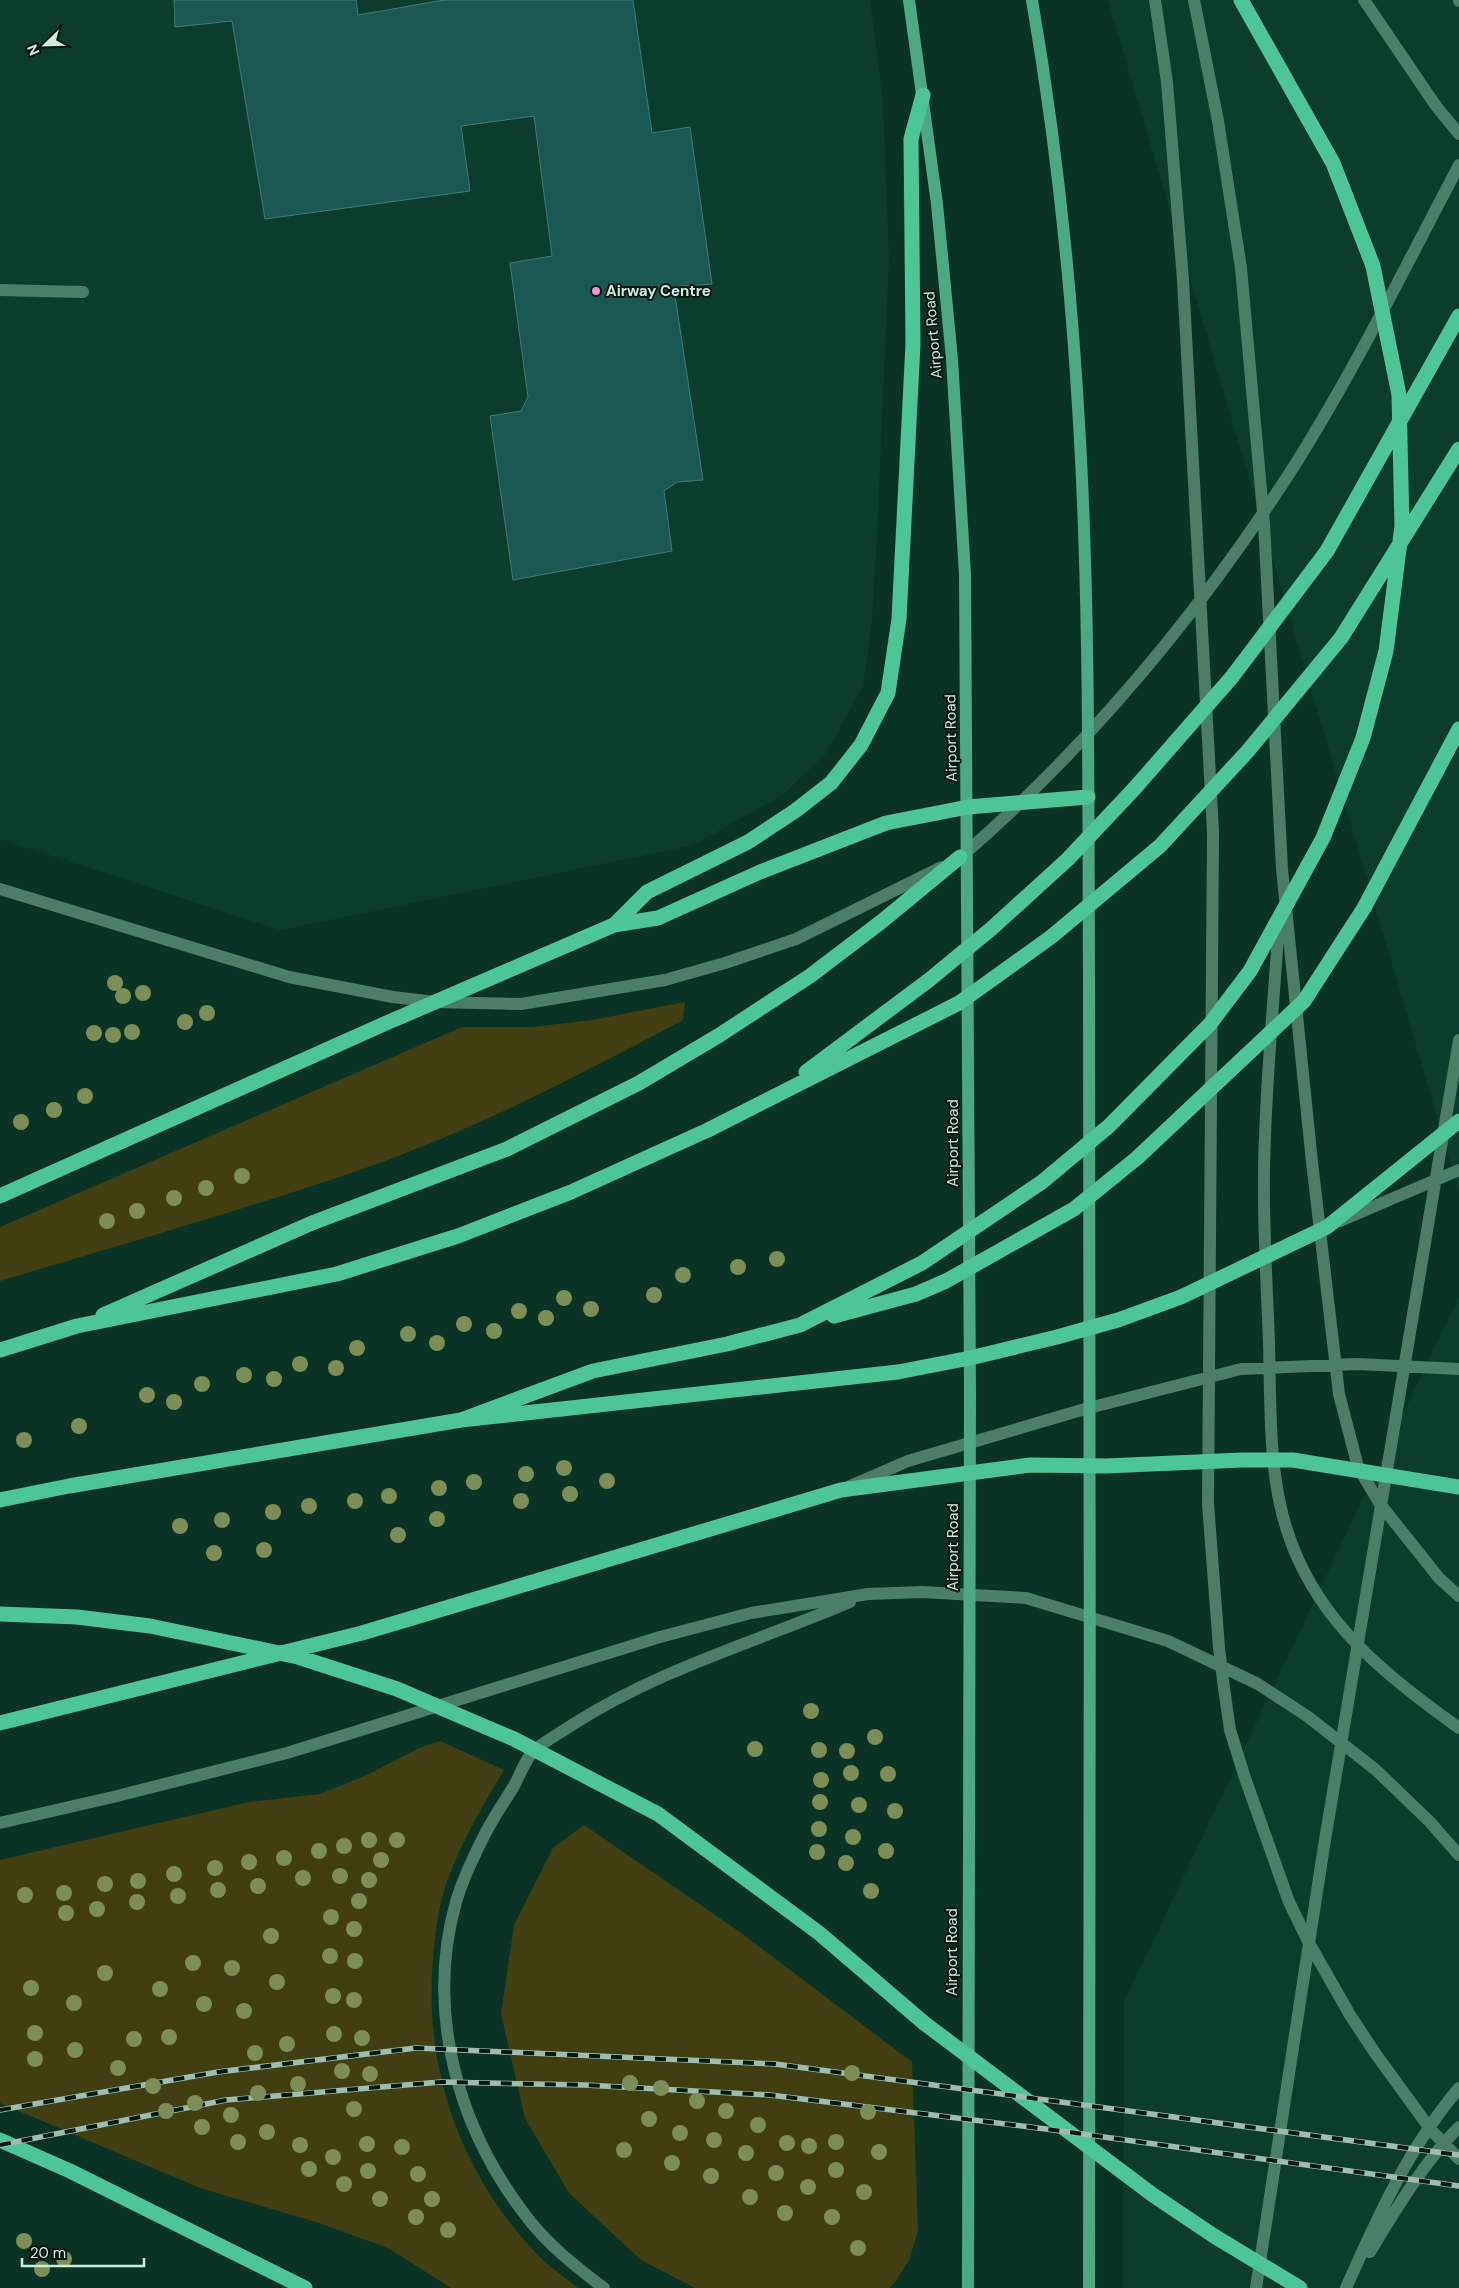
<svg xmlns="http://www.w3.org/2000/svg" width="1459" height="2288" font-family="'DM Sans',sans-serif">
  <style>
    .built { fill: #0c3d2c }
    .green { fill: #413e11 }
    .building { fill: #195952; stroke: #407c75 }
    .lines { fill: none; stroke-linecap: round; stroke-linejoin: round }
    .minor { stroke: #4b7d68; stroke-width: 12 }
    .major { stroke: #4da885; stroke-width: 12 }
    .highway { stroke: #4ec599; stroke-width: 15 }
    .rail-casing { stroke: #9fbcb0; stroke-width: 5.5 }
    .rail { stroke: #041810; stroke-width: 4; stroke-dasharray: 11; stroke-linecap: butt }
    .tree { fill: #7d8d56 }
    .poi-dot { fill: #f890cb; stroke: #041810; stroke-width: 2 }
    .labels { text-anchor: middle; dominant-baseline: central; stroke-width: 4; stroke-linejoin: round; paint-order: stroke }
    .poi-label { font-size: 15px; font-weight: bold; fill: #d1eade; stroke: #041810; text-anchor: start }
    .street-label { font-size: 15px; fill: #d1eade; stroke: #041810 }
  </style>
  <rect width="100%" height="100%" fill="#0b3325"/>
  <path class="built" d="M0,0H870L883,102L889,258L877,535L872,620L863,686L826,753L784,794L694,845L281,930L0,839Z
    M1108,0H1459V1191Z
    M1459,1296V2288H1123L1124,2002Z"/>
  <path class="green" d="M685,1002L683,1020C577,1076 471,1132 357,1171C240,1211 119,1245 0,1281V1227L462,1027H532L592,1020Z
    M440,1741L504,1770C484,1804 464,1837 450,1874C439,1900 435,1932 433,1960C423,2072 464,2183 545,2262C555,2271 567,2279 578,2288H451L388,2248L316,2222L200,2188L0,2103V1860L249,1802L320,1794L367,1775L419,1748Z
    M584,1825L737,1930L912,2062L918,2231L909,2260L895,2282L889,2288H695L641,2260L569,2193L525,2118L501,2014L514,1925L553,1848Z"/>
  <path class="building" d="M174,0H356L358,15L444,0H633L652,133L690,127L712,284L682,286L675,296L703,480L677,482L664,491L672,551L513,580L490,416L521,411L528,397L510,263L552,256L534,116L461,126L470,191L265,219L232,21L175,27Z"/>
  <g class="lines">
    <path class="minor" d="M1155,0L1167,82L1183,280L1213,832L1208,1504L1219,1648L1224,1688L1230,1730L1245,1778L1289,1902L1309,1943L1350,2015L1375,2053L1431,2130L1459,2159
      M1194,0L1218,121L1241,268L1264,523L1282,869L1312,1162L1339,1394L1358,1467L1380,1504L1439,1578L1459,1596
      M1364,0L1436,106L1459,134
      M1459,0V1
      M0,290L83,292
      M962,856C1093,742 1205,606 1298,460C1357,365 1407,264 1459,165
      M0,889L289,977L393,997L435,1002L521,1004L665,980L725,963L796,939L942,867
      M1279,919C1274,1003 1265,1087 1264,1171C1263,1228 1267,1286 1269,1343C1271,1416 1267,1494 1299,1561C1332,1634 1396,1683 1459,1728
      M1340,1221L1459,1170
      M850,1486L908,1461L1085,1409L1241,1369L1357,1364L1459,1369
      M0,1823L113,1797L287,1753L660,1637L751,1613L868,1594L922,1592L1026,1598L1168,1641L1258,1684L1307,1716L1376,1770L1430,1822L1459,1855
      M1370,2252C1396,2209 1424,2162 1459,2127
      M604,2288C576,2267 547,2244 526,2216C458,2128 425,2012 456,1902C462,1881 472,1860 482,1840C491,1821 503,1804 514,1786C520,1775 526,1757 536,1749C547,1740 560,1733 572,1725C659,1669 756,1642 850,1602
      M1256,2288L1324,1846L1459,1040
      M1346,2288C1377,2218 1409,2147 1459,2088"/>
    <path class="major" d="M909,0L937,204L952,359L965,575L970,1392L968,2288
      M1032,0C1056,139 1071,282 1079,423C1090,607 1088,792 1089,976C1093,1413 1087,1851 1089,2288"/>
    <path class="highway" d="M614,925L647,892L748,842L795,811L831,783L861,745L888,693L899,619L913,344L911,139L923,95
      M806,1072L929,980L991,929L1068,859L1134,789L1232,677L1327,551L1459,316
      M0,1196L384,1024L614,925L658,918L760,872L886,823L968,807L1088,797
      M103,1315L312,1223L507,1149L639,1083L718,1036L810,976L881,922L960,857
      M834,1316L916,1294L946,1281L1074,1209L1137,1158L1304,1001L1364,908L1459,729
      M0,1350L77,1326L337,1274L458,1236L571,1192L708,1130L959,1003L1051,937L1160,846L1247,752L1341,638L1459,449
      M461,1420L593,1371L727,1344L800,1325L922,1263L1042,1182L1109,1126L1210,1024L1250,971L1323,838L1363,738L1386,651L1402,526L1399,395L1373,266L1333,163L1241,0
      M0,1500L69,1486L461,1420L898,1372L970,1358L1057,1337L1118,1320L1181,1297L1327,1227L1459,1121
      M0,1614L77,1617L150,1626L298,1657L397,1689L514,1739L658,1814L819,1933L924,2023L1153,2195L1214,2236L1300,2288
      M0,1723L362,1633L841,1490L1030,1465L1106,1466L1242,1460H1293L1459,1487
      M0,2140L70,2171L305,2288"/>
    <defs>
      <path id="rail" d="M0,2110L218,2072L416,2048L775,2064L1459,2155
        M0,2145L226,2100L441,2082L585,2085L770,2095L1046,2129L1459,2186"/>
    </defs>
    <use href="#rail" class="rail-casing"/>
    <use href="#rail" class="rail"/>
  </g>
  <g class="tree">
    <circle cx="115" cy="983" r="8"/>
    <circle cx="143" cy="993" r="8"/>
    <circle cx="123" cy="996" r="8"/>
    <circle cx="207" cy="1013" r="8"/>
    <circle cx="185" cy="1022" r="8"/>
    <circle cx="132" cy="1032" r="8"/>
    <circle cx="94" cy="1033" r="8"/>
    <circle cx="113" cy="1035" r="8"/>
    <circle cx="85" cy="1096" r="8"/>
    <circle cx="54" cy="1110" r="8"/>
    <circle cx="21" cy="1122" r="8"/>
    <circle cx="242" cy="1176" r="8"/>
    <circle cx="206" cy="1188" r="8"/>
    <circle cx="174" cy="1198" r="8"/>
    <circle cx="137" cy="1211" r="8"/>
    <circle cx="107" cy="1221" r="8"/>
    <circle cx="777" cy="1259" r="8"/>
    <circle cx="738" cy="1267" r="8"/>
    <circle cx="683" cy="1275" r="8"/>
    <circle cx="654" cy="1295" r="8"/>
    <circle cx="564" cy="1298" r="8"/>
    <circle cx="591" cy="1309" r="8"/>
    <circle cx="519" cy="1311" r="8"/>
    <circle cx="546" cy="1318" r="8"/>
    <circle cx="464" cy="1324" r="8"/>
    <circle cx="494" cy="1331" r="8"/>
    <circle cx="408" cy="1334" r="8"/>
    <circle cx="437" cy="1343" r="8"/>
    <circle cx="357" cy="1348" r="8"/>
    <circle cx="300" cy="1364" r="8"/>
    <circle cx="336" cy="1368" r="8"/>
    <circle cx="244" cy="1375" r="8"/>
    <circle cx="274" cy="1379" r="8"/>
    <circle cx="202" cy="1384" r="8"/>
    <circle cx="147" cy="1395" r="8"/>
    <circle cx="174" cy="1402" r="8"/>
    <circle cx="79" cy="1426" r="8"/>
    <circle cx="24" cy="1440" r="8"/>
    <circle cx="564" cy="1468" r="8"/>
    <circle cx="526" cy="1474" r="8"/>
    <circle cx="607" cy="1481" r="8"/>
    <circle cx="474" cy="1482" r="8"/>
    <circle cx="439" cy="1488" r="8"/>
    <circle cx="570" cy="1494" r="8"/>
    <circle cx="389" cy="1496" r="8"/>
    <circle cx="355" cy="1501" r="8"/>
    <circle cx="521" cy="1501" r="8"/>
    <circle cx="309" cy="1506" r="8"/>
    <circle cx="273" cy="1512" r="8"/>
    <circle cx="437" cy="1519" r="8"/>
    <circle cx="222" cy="1520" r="8"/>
    <circle cx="180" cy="1526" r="8"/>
    <circle cx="398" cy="1535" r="8"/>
    <circle cx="264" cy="1550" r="8"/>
    <circle cx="214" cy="1553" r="8"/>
    <circle cx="811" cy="1711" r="8"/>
    <circle cx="875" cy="1737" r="8"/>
    <circle cx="755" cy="1749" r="8"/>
    <circle cx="819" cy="1750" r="8"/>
    <circle cx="847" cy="1751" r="8"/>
    <circle cx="851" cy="1773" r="8"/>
    <circle cx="888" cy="1774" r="8"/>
    <circle cx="821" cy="1780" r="8"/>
    <circle cx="820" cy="1802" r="8"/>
    <circle cx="859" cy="1805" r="8"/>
    <circle cx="895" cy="1811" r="8"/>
    <circle cx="819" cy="1829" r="8"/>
    <circle cx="853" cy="1837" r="8"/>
    <circle cx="369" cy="1840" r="8"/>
    <circle cx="397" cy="1840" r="8"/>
    <circle cx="344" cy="1846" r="8"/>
    <circle cx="319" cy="1851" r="8"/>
    <circle cx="886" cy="1851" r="8"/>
    <circle cx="817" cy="1852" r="8"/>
    <circle cx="284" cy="1858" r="8"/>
    <circle cx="381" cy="1860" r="8"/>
    <circle cx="249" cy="1862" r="8"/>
    <circle cx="846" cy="1863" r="8"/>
    <circle cx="215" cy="1868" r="8"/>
    <circle cx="174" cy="1874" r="8"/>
    <circle cx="340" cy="1876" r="8"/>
    <circle cx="303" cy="1878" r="8"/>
    <circle cx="369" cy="1880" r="8"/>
    <circle cx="138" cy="1881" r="8"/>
    <circle cx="105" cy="1884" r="8"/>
    <circle cx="258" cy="1886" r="8"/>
    <circle cx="218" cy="1890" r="8"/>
    <circle cx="871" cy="1891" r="8"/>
    <circle cx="64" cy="1893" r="8"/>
    <circle cx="25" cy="1895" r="8"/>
    <circle cx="178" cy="1896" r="8"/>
    <circle cx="359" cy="1901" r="8"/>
    <circle cx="137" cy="1902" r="8"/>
    <circle cx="97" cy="1909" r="8"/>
    <circle cx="66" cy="1913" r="8"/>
    <circle cx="331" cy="1917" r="8"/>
    <circle cx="354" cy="1929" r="8"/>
    <circle cx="271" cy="1936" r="8"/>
    <circle cx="330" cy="1956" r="8"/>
    <circle cx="355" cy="1961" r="8"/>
    <circle cx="193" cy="1963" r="8"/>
    <circle cx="232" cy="1968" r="8"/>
    <circle cx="105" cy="1973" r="8"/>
    <circle cx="277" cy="1982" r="8"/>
    <circle cx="31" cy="1988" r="8"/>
    <circle cx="160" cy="1989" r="8"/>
    <circle cx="333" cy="1996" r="8"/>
    <circle cx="354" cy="2000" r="8"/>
    <circle cx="74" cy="2003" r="8"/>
    <circle cx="204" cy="2004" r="8"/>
    <circle cx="244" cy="2011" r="8"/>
    <circle cx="35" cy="2033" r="8"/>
    <circle cx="334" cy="2034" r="8"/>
    <circle cx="169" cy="2037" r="8"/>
    <circle cx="362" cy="2038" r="8"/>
    <circle cx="134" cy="2039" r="8"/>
    <circle cx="287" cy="2044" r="8"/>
    <circle cx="75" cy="2050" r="8"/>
    <circle cx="255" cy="2053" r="8"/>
    <circle cx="35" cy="2059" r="8"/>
    <circle cx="118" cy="2068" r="8"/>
    <circle cx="342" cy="2071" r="8"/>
    <circle cx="852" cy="2073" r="8"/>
    <circle cx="370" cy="2074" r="8"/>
    <circle cx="630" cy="2083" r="8"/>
    <circle cx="298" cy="2084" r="8"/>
    <circle cx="153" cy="2086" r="8"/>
    <circle cx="661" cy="2088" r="8"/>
    <circle cx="258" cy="2093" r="8"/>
    <circle cx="697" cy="2101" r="8"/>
    <circle cx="195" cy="2103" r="8"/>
    <circle cx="354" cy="2109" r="8"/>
    <circle cx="166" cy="2111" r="8"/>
    <circle cx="726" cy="2111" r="8"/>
    <circle cx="868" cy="2112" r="8"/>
    <circle cx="231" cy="2115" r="8"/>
    <circle cx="649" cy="2119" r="8"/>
    <circle cx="758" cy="2125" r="8"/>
    <circle cx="202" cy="2127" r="8"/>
    <circle cx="267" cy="2132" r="8"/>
    <circle cx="680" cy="2133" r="8"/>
    <circle cx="714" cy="2140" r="8"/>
    <circle cx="238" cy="2142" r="8"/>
    <circle cx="836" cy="2142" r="8"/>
    <circle cx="787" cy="2143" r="8"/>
    <circle cx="367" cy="2144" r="8"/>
    <circle cx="300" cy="2145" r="8"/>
    <circle cx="809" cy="2146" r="8"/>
    <circle cx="402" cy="2147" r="8"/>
    <circle cx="624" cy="2150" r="8"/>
    <circle cx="879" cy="2152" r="8"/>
    <circle cx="746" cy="2153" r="8"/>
    <circle cx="333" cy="2157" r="8"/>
    <circle cx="672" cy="2163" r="8"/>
    <circle cx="309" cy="2169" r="8"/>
    <circle cx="836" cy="2170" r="8"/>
    <circle cx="368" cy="2171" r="8"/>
    <circle cx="776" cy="2173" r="8"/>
    <circle cx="418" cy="2174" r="8"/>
    <circle cx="711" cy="2176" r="8"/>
    <circle cx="344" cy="2184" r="8"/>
    <circle cx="808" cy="2187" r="8"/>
    <circle cx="864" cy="2192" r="8"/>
    <circle cx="750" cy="2197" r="8"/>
    <circle cx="380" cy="2199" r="8"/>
    <circle cx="432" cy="2199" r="8"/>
    <circle cx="785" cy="2213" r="8"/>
    <circle cx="416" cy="2217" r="8"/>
    <circle cx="832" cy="2217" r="8"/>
    <circle cx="448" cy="2230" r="8"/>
    <circle cx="24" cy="2241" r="8"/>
    <circle cx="858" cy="2248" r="8"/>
    <circle cx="64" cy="2259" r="8"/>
    <circle cx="42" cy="2269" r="8"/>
  </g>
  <circle class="poi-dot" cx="596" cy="291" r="5"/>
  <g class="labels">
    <g class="poi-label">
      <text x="606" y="291">Airway Centre</text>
    </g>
    <g class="street-label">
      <text transform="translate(933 335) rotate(-95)">Airport Road</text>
      <text transform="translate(951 738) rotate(-91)">Airport Road</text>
      <text transform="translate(953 1143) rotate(-90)">Airport Road</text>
      <text transform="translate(953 1547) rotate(-90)">Airport Road</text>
      <text transform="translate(952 1952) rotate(-90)">Airport Road</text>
    </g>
  </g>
  <g transform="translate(45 45) rotate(247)" stroke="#041810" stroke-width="4" paint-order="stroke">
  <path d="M0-4L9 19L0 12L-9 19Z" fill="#d1eade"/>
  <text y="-8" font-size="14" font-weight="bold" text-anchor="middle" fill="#d1eade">N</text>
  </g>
  <path d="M22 2258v8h122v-8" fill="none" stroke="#d1eade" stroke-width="2.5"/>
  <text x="30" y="2258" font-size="15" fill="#d1eade" stroke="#041810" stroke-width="4" paint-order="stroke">20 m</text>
</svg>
